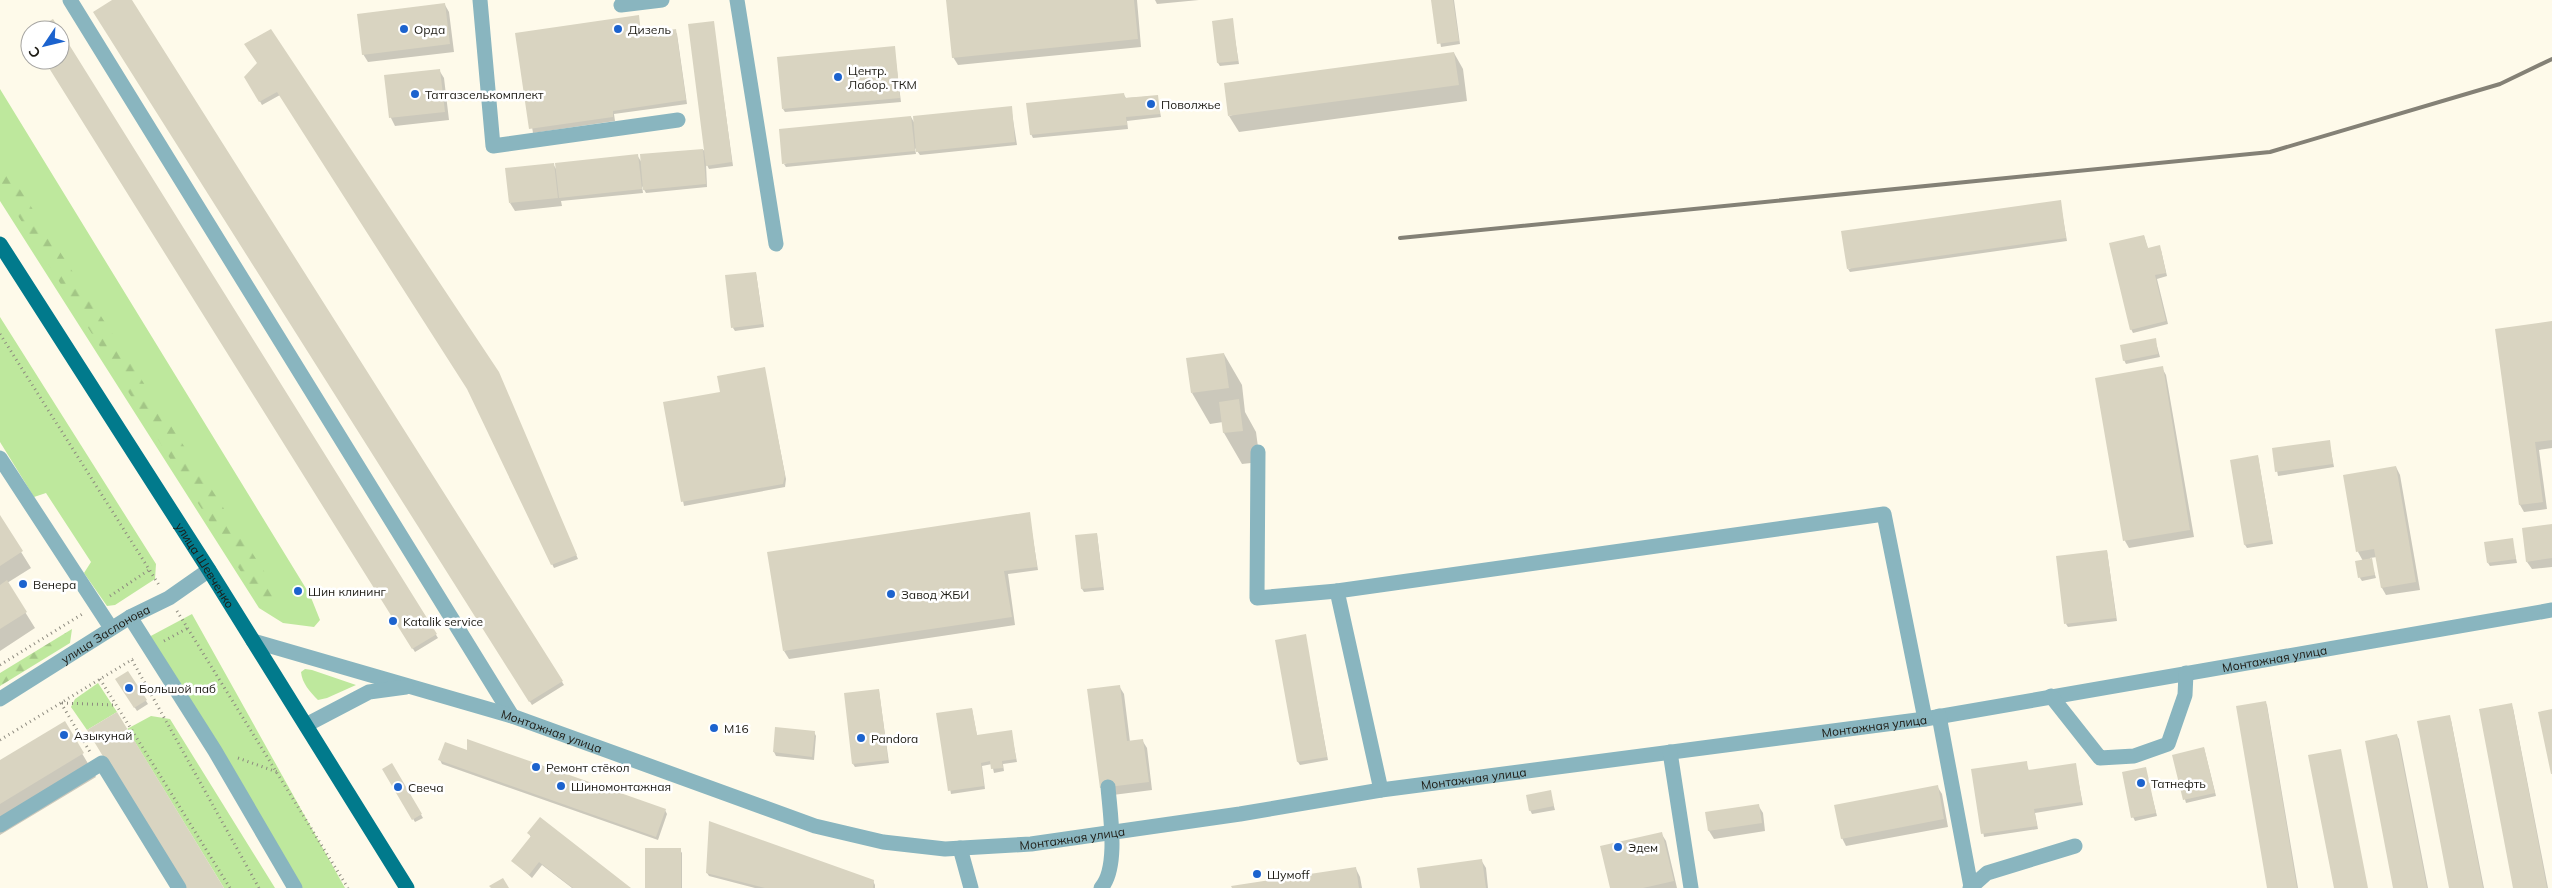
<svg xmlns="http://www.w3.org/2000/svg" width="2552" height="888" font-family="Mulish,sans-serif">
  <style>
    .green { fill: #bee89d }
    .forest { fill: url(#forest-firs) }
    .shadow { fill: #0003 }
    .building { fill: #d9d4c1 }
    .lines { fill: none; stroke-linecap: round; stroke-linejoin: round }
    .path { stroke: #8d8a7f; stroke-width: 3; stroke-dasharray: 1 4; stroke-linecap: butt }
    .minor { stroke: #89b5bf; stroke-width: 15 }
    .major { stroke: #017a8c; stroke-width: 15 }
    .rail { stroke: #848176; stroke-width: 4 }
    .poi-dot { fill: #1c63ce; stroke: #fff; stroke-width: 2 }
    .labels { text-anchor: middle; dominant-baseline: central; stroke-width: 5; stroke-linejoin: round; paint-order: stroke }
    .poi-label { font-size: 12px; fill: #1d1b14; stroke: #fff; text-anchor: start }
    .street-label { font-size: 12px; fill: #1d1b14; stroke: #fff }
  </style>
  <defs>
    <pattern id="forest-firs" width="22" height="20" patternUnits="userSpaceOnUse" patternTransform="scale(1.25)"><rect width="22" height="20" fill="#bee89d"/><path d="M5 1l3.5 6h-7zM16 11l3.5 6h-7z" fill="#a3c686"/></pattern>
  </defs>
  <rect width="100%" height="100%" fill="#fefaea"/>
  <path class="green" d="M0,89L310,595L320,620L314,627L283,623L259,608L0,201Z
    M0,317L156,564L155,579L115,605L107,606L84,573L91,562L46,493L34,497L0,442Z
    M192,614L345,888H300L147,638Z
    M305,669L312,670L356,685L327,698L318,700C310,692 302,683 301,672Z
    M98,683L117,712L87,730L71,707L75,699Z
    M151,716L170,719L275,888H224L127,729Z"/>
  <path class="forest" d="M0,158L281,598L258,599L0,187Z
    M72,629L70,643L0,686V673Z"/>
  <path class="shadow" d="M114,0H131L564,685L532,705L94,12Z
    M947,0H1137L1141,47L958,65L953,57Z
    M1155,0H1199L1157,4Z
    M1433,0H1454L1460,44L1441,47Z
    M445,5L449,12L454,52L368,62L363,54Z
    M638,16L642,36L675,31L677,34L687,104L614,114L615,121L533,133L517,34Z
    M1232,20L1239,64L1220,66L1218,63Z
    M713,22L733,166L709,169L706,163L707,187L646,193L642,186L643,193L561,201L562,206L515,211L510,203L553,164L558,172L637,155L642,163L641,156L705,150Z
    M60,33L438,638L415,652L45,60H60Z
    M894,47L901,102L785,112L783,109Z
    M1454,53L1463,69L1467,101L1239,132L1229,116Z
    M259,64L500,377L578,559L554,568L469,390L280,95L262,105L246,77Z
    M439,70L444,78L449,120L395,126L391,118L386,76Z
    M1124,95L1126,98L1157,96L1161,117L1127,121L1128,129L1033,138L1031,134Z
    M1011,107L1017,145L920,155L915,148L916,154L786,167L784,164L911,117L915,124Z
    M2060,201L2067,241L1850,272L1848,269Z
    M2144,236L2148,249L2159,247L2161,250L2167,276L2157,279L2168,324L2133,333L2131,329Z
    M756,273L764,327L735,331L733,328Z
    M2552,323V448L2539,450L2547,509L2524,512L2520,505Z
    M2155,339L2160,357L2126,364L2124,360Z
    M1224,354L1242,385L1245,412L1256,432L1260,462L1242,464L1224,433L1223,422L1210,424L1192,393Z
    M764,368L786,479L785,487L684,506L664,403L722,393Z
    M2162,368L2166,375L2194,537L2129,548L2125,541Z
    M2329,441L2334,467L2278,476L2273,449Z
    M2258,457L2273,544L2247,548L2245,545Z
    M2396,467L2400,475L2420,590L2386,595L2382,588L2377,557L2370,558L2376,578L2362,581L2360,578L2363,561L2358,552Z
    M1029,514L1038,570L1008,574L1015,625L789,659L784,651Z
    M0,518L31,568L7,583L35,628L0,651Z
    M2552,525V567L2532,569L2527,562Z
    M1097,534L1104,590L1084,592L1082,589Z
    M2512,540L2517,563L2490,566L2488,563Z
    M2107,551L2117,621L2068,627L2066,624Z
    M1305,636L1328,760L1300,765L1298,762Z
    M128,673L148,704L137,711L117,680Z
    M1119,686L1124,694L1130,742L1142,740L1147,748L1152,790L1105,796Z
    M879,691L889,763L855,767L853,764Z
    M2265,702L2267,705L2298,888H2268Z
    M2511,705L2513,708L2548,888H2515Z
    M972,709L977,736L1011,731L1017,762L1003,764L1004,771L994,773L992,764L982,766L985,789L951,794L937,714Z
    M2449,716L2451,720L2484,888H2450Z
    M64,723L96,777L0,835V762Z
    M776,728L814,732L816,736L814,760L776,756L774,752Z
    M2397,736L2399,739L2428,888H2394Z
    M2204,748L2216,796L2186,803L2173,756Z
    M440,760L665,810L667,814L658,840L442,764Z
    M2026,762L2029,771L2075,764L2083,805L2035,813L2038,829L1984,837L1972,770Z
    M392,765L423,818L415,822L384,770Z
    M2145,769L2157,816L2135,821L2133,817Z
    M1937,786L1942,794L1948,827L1846,846L1842,838Z
    M1550,792L1555,810L1532,814L1530,810Z
    M1758,805L1763,813L1765,831L1714,839L1709,831L1707,813Z
    M1661,833L1666,841L1677,888H1611Z
    M529,834L629,888H572L542,865L532,878L513,861L531,837Z
    M680,850L682,853V888H646Z
    M1481,860L1486,868L1488,888H1421Z
    M1356,869L1360,877L1362,888H1233Z
    M707,873L873,881L875,885V888H755L709,876Z"/>
  <path class="building" d="M112,0H132L563,681L529,702L93,12Z
    M946,0H1134L1138,39L952,58Z
    M1431,0H1453L1459,41L1437,44Z
    M445,3L450,44L362,55L357,14Z
    M639,15L641,34L676,29L686,100L613,111V117L529,129L515,33Z
    M1233,18L1238,61L1217,63L1212,21Z
    M53,19L60,30H34Z
    M714,21L732,162L706,166L688,24Z
    M271,29L499,372L577,555L551,565L467,389L277,92L259,102L244,77L257,63L244,44Z
    M60,30L437,634L412,649L44,60H60Z
    M895,46L900,98L782,109L777,57Z
    M1454,52L1459,85L1228,116L1224,83Z
    M440,69L445,112L389,118L384,75Z
    M1124,93L1125,98L1158,95L1160,114L1126,117L1127,125L1030,135L1026,103Z
    M1012,106L1015,142L916,152L913,116Z
    M911,116L915,151L782,164L779,129Z
    M703,149L706,184L643,190L640,154Z
    M638,154L642,189L559,198L555,163Z
    M554,163L558,198L509,203L505,168Z
    M2061,200L2066,238L1847,269L1841,231Z
    M2144,235L2148,248L2160,245L2166,273L2155,275L2166,321L2130,330L2109,243Z
    M756,272L763,324L731,328L725,275Z
    M2552,321V440L2535,442L2543,502L2519,505L2495,329Z
    M2156,338L2158,354L2123,361L2120,345Z
    M1224,353L1229,388L1191,393L1186,358Z
    M2163,366L2190,530L2123,541L2095,378Z
    M765,367L785,475L783,484L681,502L663,402L720,392L717,376Z
    M1239,399L1243,431L1223,433L1219,402Z
    M2330,440L2333,464L2275,472L2272,448Z
    M2258,455L2272,540L2244,545L2230,460Z
    M2396,466L2416,582L2381,588L2374,549L2356,552L2343,475Z
    M1030,512L1037,567L1004,571L1012,617L783,651L767,552Z
    M0,515L23,551L0,566Z
    M2552,524V558L2526,562L2522,528Z
    M1097,533L1103,587L1081,589L1075,535Z
    M2513,538L2516,559L2487,563L2484,542Z
    M2107,550L2116,618L2064,624L2056,556Z
    M2372,558L2375,575L2358,578L2355,561Z
    M7,580L27,612L0,629V585Z
    M1306,634L1327,757L1297,762L1275,640Z
    M128,671L147,700L134,708L115,679Z
    M1120,685L1127,741L1143,739L1149,782L1100,788L1087,689Z
    M879,689L888,760L852,764L844,693Z
    M2266,701L2297,888H2267L2236,706Z
    M2512,703L2547,888H2513L2479,709Z
    M972,708L977,735L1012,730L1016,759L1002,761L1003,768L991,769L990,761L981,763L984,786L948,791L936,713Z
    M2552,709V774H2551L2538,712Z
    M117,712L224,888H183L87,730Z
    M2450,715L2483,888H2449L2417,721Z
    M65,721L84,753L0,804V760Z
    M775,727L815,731L812,757L773,752Z
    M2397,734L2427,888H2393L2365,741Z
    M467,739L666,809L656,837L438,760L445,742L467,750Z
    M2204,747L2215,793L2183,800L2172,755Z
    M2341,749L2368,888H2334L2308,755Z
    M2027,761L2028,770L2076,763L2082,802L2034,809L2037,826L1981,834L1971,769Z
    M392,763L422,814L412,820L382,769Z
    M2146,767L2156,813L2131,818L2122,772Z
    M1938,785L1944,819L1841,839L1834,805Z
    M1551,790L1554,806L1529,811L1526,795Z
    M1759,804L1762,823L1708,831L1705,812Z
    M540,817L631,888H573L539,862L529,875L511,861L531,836L527,833Z
    M709,821L874,880L873,888H765L706,873Z
    M1662,832L1674,881L1643,888H1610L1600,846Z
    M645,848H681V888H645Z
    M1482,859L1486,888H1420L1417,868Z
    M1356,867L1359,888H1232L1231,886Z
    M503,878L509,888H491L489,886Z"/>
  <g class="lines">
    <path class="path" d="M0,334L159,585
      M110,596L149,570
      M177,611L348,888
      M164,641L188,628
      M132,660L259,888
      M0,665L84,613
      M100,679L230,888
      M61,703L90,752
      M62,703L115,705
      M0,740L133,659
      M238,758L277,772"/>
    <g class="minor">
      <path d="M70,0L512,716"/>
      <path d="M480,0L493,146L678,120"/>
      <path d="M737,0L776,244"/>
      <path d="M621,5L662,0"/>
      <path d="M1258,452L1257,598L1337,591"/>
      <path d="M0,458L111,628"/>
      <path d="M130,617L215,751L295,888"/>
      <path id="s1" d="M253,641L512,716L815,826L883,842L945,849L1031,844L1240,814L1381,790L1925,719L2552,610"/>
      <path d="M2051,696L2100,758L2134,756L2168,744L2185,695L2186,673"/>
      <path id="s2" d="M0,699L130,617L169,598L209,570"/>
      <path d="M1939,716L1971,887"/>
      <path d="M306,725L369,692L406,687"/>
      <path d="M1670,752L1691,888"/>
      <path d="M1381,790L1337,591L1884,514L1925,719"/>
      <path d="M0,825L102,763L179,888"/>
      <path d="M960,848L971,888"/>
      <path d="M1101,888C1119,868 1110,813 1108,787"/>
      <path d="M1970,888L1987,873L2075,846"/>
    </g>
    <path class="major" id="s3" d="M0,244L209,570L407,888"/>
    <path class="rail" d="M1400,238L2270,152L2500,84L2552,59"/>
  </g>
  <g class="poi-dot">
    <circle cx="404" cy="29" r="5"/>
    <circle cx="618" cy="29" r="5"/>
    <circle cx="838" cy="77" r="5"/>
    <circle cx="415" cy="94" r="5"/>
    <circle cx="1151" cy="104" r="5"/>
    <circle cx="23" cy="584" r="5"/>
    <circle cx="298" cy="591" r="5"/>
    <circle cx="891" cy="594" r="5"/>
    <circle cx="393" cy="621" r="5"/>
    <circle cx="129" cy="688" r="5"/>
    <circle cx="714" cy="728" r="5"/>
    <circle cx="64" cy="735" r="5"/>
    <circle cx="861" cy="738" r="5"/>
    <circle cx="536" cy="767" r="5"/>
    <circle cx="2141" cy="783" r="5"/>
    <circle cx="561" cy="786" r="5"/>
    <circle cx="398" cy="787" r="5"/>
    <circle cx="1618" cy="847" r="5"/>
    <circle cx="1257" cy="874" r="5"/>
  </g>
  <g class="labels">
    <g class="poi-label">
      <text x="414" y="29">Орда</text>
      <text x="628" y="29">Дизель</text>
      <text x="848" y="70">Центр.<tspan x="848" dy="14">Лабор. ТКМ</tspan></text>
      <text x="425" y="94">Татгазселькомплект</text>
      <text x="1161" y="104">Поволжье</text>
      <text x="33" y="584">Венера</text>
      <text x="308" y="591">Шин клининг</text>
      <text x="901" y="594">Завод ЖБИ</text>
      <text x="403" y="621">Katalik service</text>
      <text x="139" y="688">Большой паб</text>
      <text x="724" y="728">М16</text>
      <text x="74" y="735">Азыкунай</text>
      <text x="871" y="738">Pandora</text>
      <text x="546" y="767">Ремонт стёкол</text>
      <text x="2151" y="783">Татнефть</text>
      <text x="571" y="786">Шиномонтажная</text>
      <text x="408" y="787">Свеча</text>
      <text x="1628" y="847">Эдем</text>
      <text x="1267" y="874">Шумоff</text>
    </g>
    <g class="street-label">
      <text stroke="none"><textPath href="#s3" startOffset="381">улица Шевченко</textPath></text>
      <text stroke="none"><textPath href="#s2" startOffset="124">улица Заслонова</textPath></text>
      <text stroke="none"><textPath href="#s1" startOffset="2068">Монтажная улица</textPath></text>
      <text stroke="none"><textPath href="#s1" startOffset="1662">Монтажная улица</textPath></text>
      <text stroke="none"><textPath href="#s1" startOffset="312">Монтажная улица</textPath></text>
      <text stroke="none"><textPath href="#s1" startOffset="1258">Монтажная улица</textPath></text>
      <text stroke="none"><textPath href="#s1" startOffset="852">Монтажная улица</textPath></text>
    </g>
  </g>
  <g transform="translate(45 45) rotate(235)"><circle r="24" fill="#ffffff" stroke="#a5a4a1"/>
  <path d="M0-4L9 19L0 12L-9 19Z" fill="#1c63ce"/>
  <text y="-8" font-size="14" font-weight="bold" text-anchor="middle" fill="#1d1b14">С</text>
  </g>
</svg>
